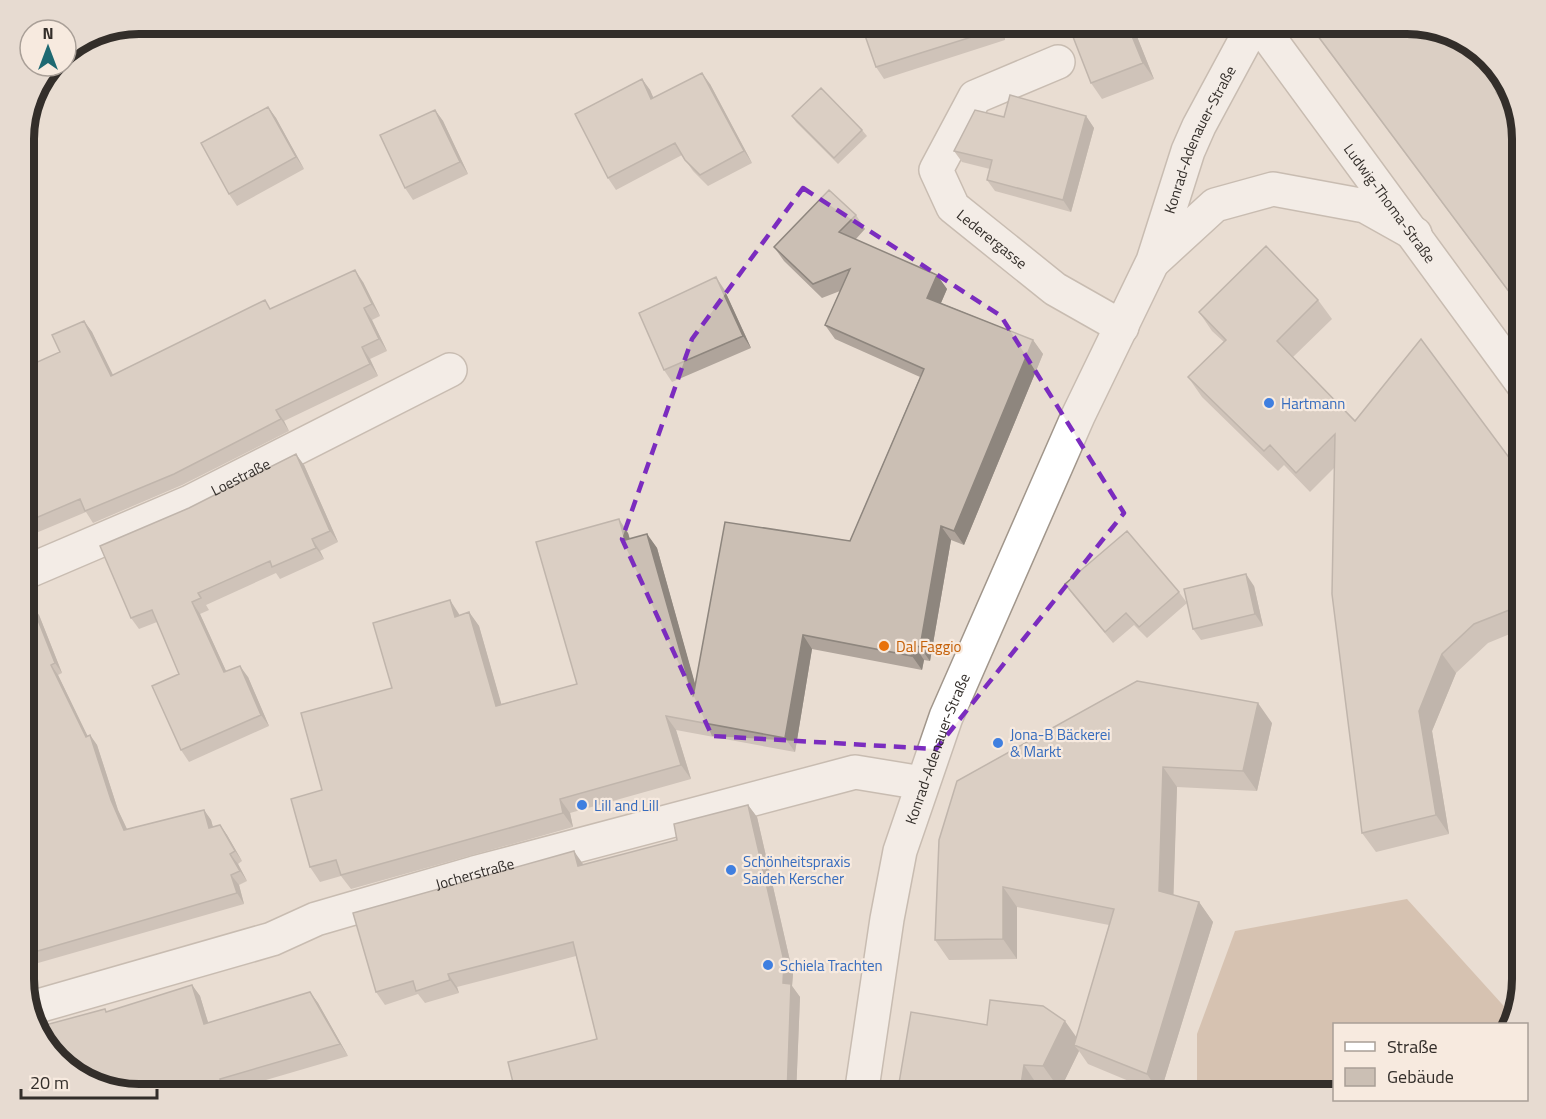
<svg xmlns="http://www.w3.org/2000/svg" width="1546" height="1119" font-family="'Titillium Web',sans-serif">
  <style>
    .forest { fill: #bfa38a }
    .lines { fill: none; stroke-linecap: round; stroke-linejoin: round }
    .minor-casing { stroke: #a1968b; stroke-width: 36 }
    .secondary-casing { stroke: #a1968b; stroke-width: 36 }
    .minor { stroke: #fff; stroke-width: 33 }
    .secondary { stroke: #fff; stroke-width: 33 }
    .wall { fill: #afa49b }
    .shaded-wall { fill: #8e867e }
    .building { fill: #cbbfb4; stroke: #8e867e; stroke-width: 1.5 }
    .marked { fill: none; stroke: #7b2cbf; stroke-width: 4.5; stroke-dasharray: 12 8; stroke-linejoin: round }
    .shop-dot { fill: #3f7fe0; stroke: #f7eadf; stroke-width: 2 }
    .food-dot { fill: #e8710a; stroke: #f7eadf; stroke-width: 2 }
    .labels { text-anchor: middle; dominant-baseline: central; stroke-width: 4.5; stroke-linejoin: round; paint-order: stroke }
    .street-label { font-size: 15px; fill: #332e2a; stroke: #f7eadf }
    .shop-label { font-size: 15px; fill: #366cbe; stroke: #f7eadf; text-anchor: start }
    .food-label { font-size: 15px; fill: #c56008; stroke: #f7eadf; text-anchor: start }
    .rim { fill: none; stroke: #332e2a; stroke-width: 8 }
  </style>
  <rect width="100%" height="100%" fill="#e9ddd2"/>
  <path class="forest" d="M1407,899L1511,1014L1507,1024H1334V1095H1197V1034L1235,931Z"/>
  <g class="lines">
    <defs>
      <g id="minor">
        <path id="s1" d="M1058,62L975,97L936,170L953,207L1055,289L1122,327"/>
        <path d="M1155,260L1215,205L1273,189L1365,206L1415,234"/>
        <path id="s2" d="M24,573L190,502L450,370"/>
        <path id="s3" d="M31,1008L272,939L316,919L474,873L855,772L922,783"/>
        <path id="s4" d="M861,1095L887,919L900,851L946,717L1078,416L1153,261L1188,151L1199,126L1254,24"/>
      </g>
      <g id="secondary">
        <path id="s5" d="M1259,24L1522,383"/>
      </g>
    </defs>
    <use href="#minor" class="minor-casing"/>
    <use href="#secondary" class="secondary-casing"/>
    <use href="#minor" class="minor"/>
    <use href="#secondary" class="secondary"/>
  </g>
  <path class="wall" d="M861,24H1000L1005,40L884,79L876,67Z
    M1132,24L1154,79L1102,99L1091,83Z
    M1308,24L1508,108L1522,139V310Z
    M642,79L650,90L653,98L710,84L752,163L708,186L693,171L682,155L616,190L608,178Z
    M268,107L276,118L304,169L237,206L229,194Z
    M435,110L443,121L468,174L413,200L405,188Z
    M792,116L862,130L867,136L838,164L796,122Z
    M1086,116L1094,128L1071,212L995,191L987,180L990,169L962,162L954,151L1004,117Z
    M856,215L865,229L855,240L937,275L947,289L941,303L1033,340L1043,354L964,545L951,540L930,661L924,660L922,670L812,649L795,752L676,730L691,779L570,813L573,827L351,889L341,876L320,882L310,867L322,790L392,688L460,615L469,612L479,626L501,704L577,684L628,533L630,539L647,534L657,548L695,685L850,541L920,377L835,339L825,325L840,291L822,298L784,261L774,247Z
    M363,282L380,316L372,320L387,351L370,359L378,376L284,421L289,431L182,485L93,523L86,512L24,538V368L60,352L84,321L92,332L112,375L272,309Z
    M724,289L751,348L672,382L664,370Z
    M1318,300L1332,319L1293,357L1355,421L1522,475V629L1488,643L1456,673L1432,731L1449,834L1376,852L1362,833L1335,467L1310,492L1284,465L1278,471L1202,397L1188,377L1224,342L1212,331L1199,312Z
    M304,465L338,542L320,551L324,559L280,579L276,573L206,605L209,610L200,614L226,671L248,677L269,726L189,762L181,750L179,674L157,622L139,629L131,618Z
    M1065,584L1179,592L1187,603L1147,638L1134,625L1113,643L1073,595Z
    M1254,586L1263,626L1201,640L1193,629Z
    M24,608L39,615L62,673L58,675L87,736L90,735L97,745L118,810L127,829L204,810L211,820L213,827L220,825L227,835L242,861L238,864L247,881L239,885L244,904L24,967Z
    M1272,723L1257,791L1177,787L1173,895L1199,902L1213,922L1160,1094L1088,1064L1079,1051L1060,1090L1040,1089L1039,1095H897L987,1025L1077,1037L1109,925L1017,907V959L949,960L935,940L939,840Z
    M748,805L757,817L793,974L792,986L800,997L796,1095H516L597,1039L576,956L457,987L459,993L425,1003L418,994L385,1005L376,992L583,864V865L677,840Z
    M192,985L200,996L208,1023L310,992L318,1003L348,1056L228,1091L230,1095H139L69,1071L107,1012Z"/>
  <path class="shaded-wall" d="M996,24H1000L1005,40L997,29Z
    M1127,24H1132L1154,79L1143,63Z
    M702,73L710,84L752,163L744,151Z
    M642,79L650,90L659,110L651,99Z
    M1505,82L1510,88L1513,102L1507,108L1496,92Z
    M268,107L276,118L304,169L296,157Z
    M435,110L443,121L468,174L460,162Z
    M1086,116L1094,128L1071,212L1063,200Z
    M355,270L363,282L380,316L372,304Z
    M937,275L947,289L937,312L927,298Z
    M716,277L724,289L751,348L743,336Z
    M364,308L372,320L387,351L379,339Z
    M84,321L92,332L119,387L111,376Z
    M1033,340L1043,354L964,545L954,531Z
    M362,347L370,359L378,376L370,364Z
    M276,410L284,421L289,431L281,419Z
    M296,454L304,465L338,542L330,531Z
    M619,519L628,533L634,555L625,540Z
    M941,526L951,540L930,661L920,647Z
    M647,534L657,548L703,712L693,697Z
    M312,539L320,551L324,559L316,548Z
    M1246,574L1254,586L1263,626L1255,614Z
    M450,600L459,614L464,631L455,617Z
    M192,602L200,614L232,684L224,672Z
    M32,605L39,615L62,673L55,663Z
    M469,612L479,626L506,720L496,706Z
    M803,635L812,649L795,752L785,738Z
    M914,645L924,660L922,670L912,656Z
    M1442,654L1456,673L1432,731L1449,834L1436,815L1419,711Z
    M51,665L58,675L93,747L86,737Z
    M240,666L248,677L269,726L261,715Z
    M1258,703L1272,723L1257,791L1243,771Z
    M666,716L676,730L691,779L681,765Z
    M90,735L97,745L118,810L132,840L124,830L111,800Z
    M1163,767L1177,787L1173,911L1159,891Z
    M560,799L570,813L573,827L563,813Z
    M748,805L757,817L793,974L792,986L800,997L796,1095H787L783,983Z
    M204,810L211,820L216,838L209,828Z
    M220,825L227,835L242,861L235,851Z
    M574,851L583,864L587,879L578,866Z
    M230,854L238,864L247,881L240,871Z
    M231,875L239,885L244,904L237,893Z
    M1003,887L1017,907V959L1003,939Z
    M1199,902L1213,922L1160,1094L1147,1074Z
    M448,974L457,987L459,993L450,980Z
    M192,985L200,996L212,1035L204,1024Z
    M310,992L318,1003L348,1056L340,1044Z
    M1065,1021L1082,1045H1074L1079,1051L1060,1090L1043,1066Z
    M1024,1065L1040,1089L1039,1095H1022L1020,1091Z
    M220,1079L228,1091L230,1095H228L223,1089Z
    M986,1086L992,1095H985Z"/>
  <path class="building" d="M861,24H996L997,29L876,67Z
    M1068,24H1127L1143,63L1091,83Z
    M1309,24H1407L1477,48L1505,82L1496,92L1517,120L1522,139V309Z
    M702,73L744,151L700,175L685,160L675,143L608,178L575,114L642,79L651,99Z
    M821,88L862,130L834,158L792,116Z
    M1010,95L1086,116L1063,200L987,180L992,160L954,151L975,110L1004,117Z
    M268,107L296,157L229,194L201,143Z
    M435,110L460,162L405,188L380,135Z
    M829,190L856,215L839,232L937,275L927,298L1033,340L954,531L941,526L920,647L914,645L912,656L803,635L785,738L666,716L681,765L560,799L563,813L341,875L336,860L310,867L291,799L322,790L301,713L392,688L373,623L450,600L455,617L469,612L496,706L577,684L536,542L619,519L625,540L647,534L693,697L725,522L850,541L924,369L825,325L850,269L813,284L774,247Z
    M1266,246L1318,300L1277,341L1355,421L1421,339L1522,475V605L1474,624L1442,654L1419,711L1436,815L1362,833L1332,594L1335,434L1296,473L1270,445L1264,451L1188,377L1226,340L1199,312Z
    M355,270L372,304L364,308L379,339L362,347L370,364L276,410L281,419L174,474L85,511L80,499L24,523V368L60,352L52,335L84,321L111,376L265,300L270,309Z
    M716,277L743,336L664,370L639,313Z
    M296,454L330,531L312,539L316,548L272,567L270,561L198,593L201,598L192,602L224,672L240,666L261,715L181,750L152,686L179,674L152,610L131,618L100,546L189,508Z
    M1127,531L1179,592L1139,627L1126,613L1105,632L1065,584Z
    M1246,574L1255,614L1193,629L1184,589Z
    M32,605L55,663L51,665L86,737L90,735L111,800L124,830L204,810L209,828L220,825L235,851L230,854L240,871L231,875L237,893L24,955V608Z
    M1137,681L1258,703L1243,771L1163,767L1159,891L1199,902L1147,1074L1074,1045L1114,909L1003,887V939L935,940L939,840L957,781Z
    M748,805L784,961L783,983L791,984L787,1095H687V1089L668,1095H516L508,1062L597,1039L573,942L448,974L450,980L416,991L413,981L376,992L353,913L574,851L578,866L677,840L674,824Z
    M192,985L204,1024L310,992L340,1044L220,1079L223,1089L201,1095H156L152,1082L123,1089L69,1071L39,1037L38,1031H39L38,1027L105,1009L106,1012Z
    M990,1000L1043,1006L1065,1021L1043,1066L1024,1065L1020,1091L986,1086L985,1095H897L911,1012L987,1025Z"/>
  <path d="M0 0H1546V1119H0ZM803,188L1001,316L1124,513L936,749L712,736L622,539L692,339Z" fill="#e9ddd2" fill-opacity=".55" fill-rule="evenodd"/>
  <path class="marked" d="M803,188L1001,316L1124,513L936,749L712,736L622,539L692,339Z"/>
  <g class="shop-dot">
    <circle cx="1269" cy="403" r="6"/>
    <circle cx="998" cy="743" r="6"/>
    <circle cx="582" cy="805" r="6"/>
    <circle cx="731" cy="870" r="6"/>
    <circle cx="768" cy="965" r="6"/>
  </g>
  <circle class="food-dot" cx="884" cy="646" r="6"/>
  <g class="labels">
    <g class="street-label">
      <text stroke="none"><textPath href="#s4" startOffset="1020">Konrad-Adenauer-Straße</textPath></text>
      <text stroke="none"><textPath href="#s5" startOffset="222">Ludwig-Thoma-Straße</textPath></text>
      <text stroke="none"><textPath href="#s1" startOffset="264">Lederergasse</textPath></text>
      <text stroke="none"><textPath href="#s2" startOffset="237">Loestraße</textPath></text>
      <text stroke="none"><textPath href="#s4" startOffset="356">Konrad-Adenauer-Straße</textPath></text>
      <text stroke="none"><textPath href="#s3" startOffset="464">Jocherstraße</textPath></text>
    </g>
    <g class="shop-label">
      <text x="1281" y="403">Hartmann</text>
      <text x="1010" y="734">Jona-B Bäckerei<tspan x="1010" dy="17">&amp; Markt</tspan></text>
      <text x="594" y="805">Lill and Lill</text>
      <text x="743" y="861">Schönheitspraxis<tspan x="743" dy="17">Saideh Kerscher</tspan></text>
      <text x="780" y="965">Schiela Trachten</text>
    </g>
    <g class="food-label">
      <text x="896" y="646">Dal Faggio</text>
    </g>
  </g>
  <path d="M0 0H1546V1119H0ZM139 34H1407A105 105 0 0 1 1512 139V979A105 105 0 0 1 1407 1084H139A105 105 0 0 1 34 979V139A105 105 0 0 1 139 34Z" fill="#e7dbd1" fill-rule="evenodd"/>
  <path class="rim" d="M139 34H1407A105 105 0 0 1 1512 139V979A105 105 0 0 1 1407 1084H139A105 105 0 0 1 34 979V139A105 105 0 0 1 139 34Z"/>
  <rect x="1333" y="1023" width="195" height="78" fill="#f7eadf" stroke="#a99f97" stroke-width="1.5"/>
  <rect x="1345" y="1042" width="30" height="9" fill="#ffffff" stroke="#a99f97" stroke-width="1.5"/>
  <text x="1387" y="1053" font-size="18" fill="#332e2a">Straße</text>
  <rect x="1345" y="1068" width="30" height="18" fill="#cbbfb4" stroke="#a99f97" stroke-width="1.5"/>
  <text x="1387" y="1083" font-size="18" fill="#332e2a">Gebäude</text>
  <g transform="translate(48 48)"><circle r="28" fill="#f7eadf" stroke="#a99f97" stroke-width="1.5"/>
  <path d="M0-4.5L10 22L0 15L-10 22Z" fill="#1e6972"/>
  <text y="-9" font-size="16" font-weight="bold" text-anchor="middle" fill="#332e2a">N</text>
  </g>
  <path d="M21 1089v9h136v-9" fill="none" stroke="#332e2a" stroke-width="3"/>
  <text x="30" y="1089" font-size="18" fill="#332e2a" stroke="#f7eadf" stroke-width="4.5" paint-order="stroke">20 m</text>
</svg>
